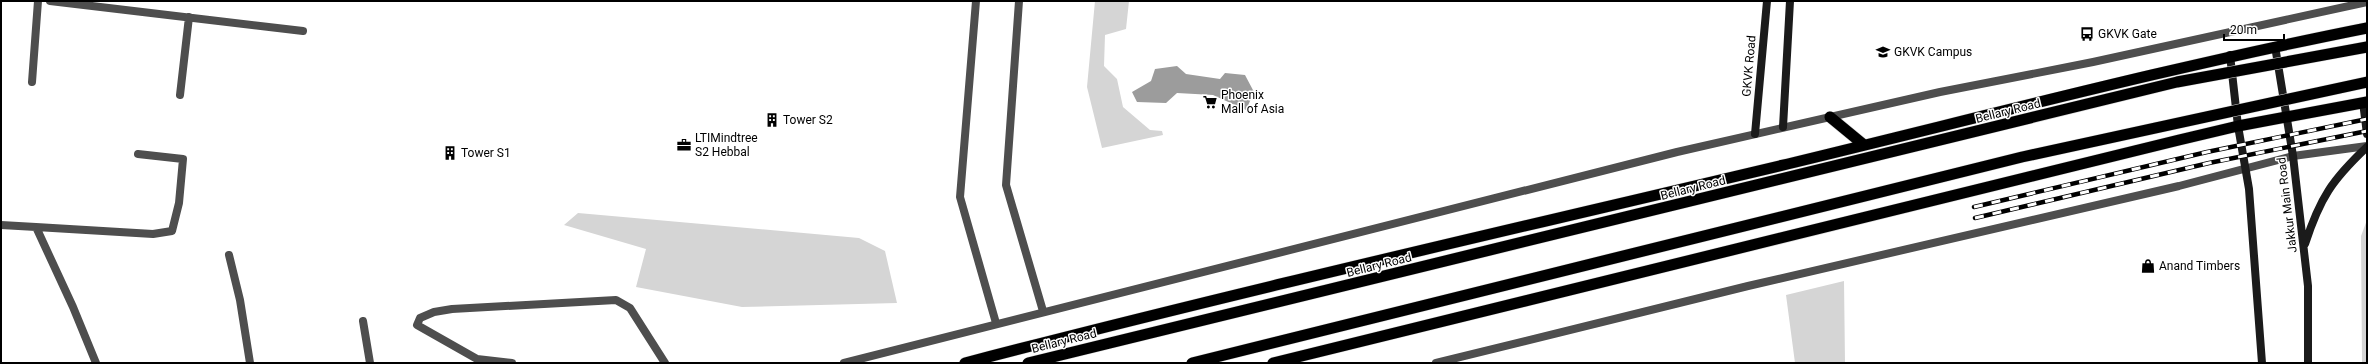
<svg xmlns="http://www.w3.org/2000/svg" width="2368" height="364" font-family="Roboto,sans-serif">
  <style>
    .green { fill: #d5d5d5 }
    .water { fill: #9c9c9c }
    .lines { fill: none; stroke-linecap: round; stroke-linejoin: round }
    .trunk-casing { stroke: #dbdbdb; stroke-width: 12 }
    .minor { stroke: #4e4e4e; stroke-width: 8 }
    .tertiary { stroke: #4e4e4e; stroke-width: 8 }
    .secondary { stroke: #1b1b1b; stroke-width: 8 }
    .trunk { stroke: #000; stroke-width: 11 }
    .rail-casing { stroke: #000; stroke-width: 4.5 }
    .rail { stroke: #fff; stroke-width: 3; stroke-dasharray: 9; stroke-linecap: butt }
    .trunk-bridge-casing { stroke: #dbdbdb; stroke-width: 12; stroke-linecap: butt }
    .trunk-bridge { stroke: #000; stroke-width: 11 }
    .labels { text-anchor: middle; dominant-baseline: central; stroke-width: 3; stroke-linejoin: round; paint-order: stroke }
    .poi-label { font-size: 12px; fill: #000; stroke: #fff; text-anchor: start }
    .street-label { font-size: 12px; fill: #000; stroke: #fff }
  </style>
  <rect width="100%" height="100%" fill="#fff"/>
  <path class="green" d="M1095,1H1129L1126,29L1105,35L1104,66L1117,79L1123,107L1150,130L1162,131L1163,135L1102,148L1087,87Z
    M578,213L859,238L885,251L897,303L742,307L636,287L646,249L564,225Z
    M2367,220V363H2362L2361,236Z
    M1844,281L1845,363H1795L1786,295Z"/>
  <path class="water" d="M1177,66L1186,74L1220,79L1225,73L1245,75L1254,92L1246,110L1213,95L1177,93L1166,103L1137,102L1132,92L1151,81L1155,69Z"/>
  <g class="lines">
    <defs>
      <path id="trunk" d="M1830,117L1864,145
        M965,363C1241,291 1518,228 1796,162C1986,116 2175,66 2367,28
        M1273,363L2179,140L2238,126L2367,102"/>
    </defs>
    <use href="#trunk" class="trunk-casing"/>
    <path class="minor" d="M50,1L303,31
      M976,1L960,197L996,323
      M1019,1L1006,185L1043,311
      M32,82L38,1
      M180,95L189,17
      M1,225L36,227L73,307L96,363
      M36,227L153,234L172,231L179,203L183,159L138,154
      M229,255L240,300L250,363
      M363,321L370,363
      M512,363L477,359L417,325L420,318L434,312L452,309L616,300L630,308L665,363"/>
    <path class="tertiary" d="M844,363L1677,152L1940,92L2093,62L2367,2
      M1436,363L1748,286L2179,186L2293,156L2367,146"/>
    <path class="secondary" d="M2275,46L2293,156L2308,286V363
      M2230,55L2238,126L2249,189L2262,363
      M2363,102L2367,134
      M1783,127L1790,1
      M1755,134L1767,1
      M2305,244C2320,198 2332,180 2367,147"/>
    <use href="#trunk" class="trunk"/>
    <defs>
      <path id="rail" d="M1974,207L2207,152L2367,119
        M1975,218L2209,163L2367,131"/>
    </defs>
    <use href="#rail" class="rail-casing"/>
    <use href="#rail" class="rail"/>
    <defs>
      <path id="trunk-bridge" d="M1028,363L2177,82L2367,47
        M1192,363L2022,157L2367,82"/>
    </defs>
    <use href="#trunk-bridge" class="trunk-bridge-casing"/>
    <use href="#trunk-bridge" class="trunk-bridge"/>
  </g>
  <defs>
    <symbol id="bus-bare" viewBox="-9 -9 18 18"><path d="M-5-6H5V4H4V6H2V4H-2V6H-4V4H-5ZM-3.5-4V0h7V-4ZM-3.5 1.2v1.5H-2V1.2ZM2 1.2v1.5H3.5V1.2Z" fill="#000" stroke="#fff" stroke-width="2.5" paint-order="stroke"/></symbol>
    <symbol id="university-bare" viewBox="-9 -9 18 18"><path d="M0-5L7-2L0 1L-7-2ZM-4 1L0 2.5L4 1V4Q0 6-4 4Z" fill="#000" stroke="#fff" stroke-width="2.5" paint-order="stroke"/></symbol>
    <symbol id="supermarket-bare" viewBox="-9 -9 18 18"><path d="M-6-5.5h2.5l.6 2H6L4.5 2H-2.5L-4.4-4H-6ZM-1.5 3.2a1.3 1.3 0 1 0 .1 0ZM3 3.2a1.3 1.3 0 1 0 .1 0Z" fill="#000" stroke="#fff" stroke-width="2.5" paint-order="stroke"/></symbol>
    <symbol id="building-bare" viewBox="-9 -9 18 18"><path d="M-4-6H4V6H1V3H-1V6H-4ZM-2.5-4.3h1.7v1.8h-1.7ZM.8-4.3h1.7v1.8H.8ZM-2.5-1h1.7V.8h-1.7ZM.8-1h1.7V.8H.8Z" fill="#000" stroke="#fff" stroke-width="2.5" paint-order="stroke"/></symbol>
    <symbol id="office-bare" viewBox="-9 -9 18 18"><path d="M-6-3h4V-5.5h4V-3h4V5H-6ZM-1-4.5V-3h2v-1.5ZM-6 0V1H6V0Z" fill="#000" stroke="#fff" stroke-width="2.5" paint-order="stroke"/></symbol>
    <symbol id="shop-bare" viewBox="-9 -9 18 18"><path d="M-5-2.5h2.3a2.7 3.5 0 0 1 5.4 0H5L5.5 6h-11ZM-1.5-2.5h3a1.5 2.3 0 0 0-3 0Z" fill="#000" stroke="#fff" stroke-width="2.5" paint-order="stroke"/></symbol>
  </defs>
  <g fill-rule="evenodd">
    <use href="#bus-bare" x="2077" y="24" width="20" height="20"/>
    <use href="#university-bare" x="1873" y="42" width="20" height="20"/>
    <use href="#supermarket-bare" x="1200" y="92" width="20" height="20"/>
    <use href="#building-bare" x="762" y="110" width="20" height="20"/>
    <use href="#office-bare" x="674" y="135" width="20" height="20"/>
    <use href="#building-bare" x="440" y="143" width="20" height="20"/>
    <use href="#shop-bare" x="2138" y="256" width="20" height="20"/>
  </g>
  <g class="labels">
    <g class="poi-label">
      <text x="2098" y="34">GKVK Gate</text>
      <text x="1894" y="52">GKVK Campus</text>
      <text x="1221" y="95">Phoenix<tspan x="1221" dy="14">Mall of Asia</tspan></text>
      <text x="783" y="120">Tower S2</text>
      <text x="695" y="138">LTIMindtree<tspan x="695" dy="14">S2 Hebbal</tspan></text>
      <text x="461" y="153">Tower S1</text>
      <text x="2159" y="266">Anand Timbers</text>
    </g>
    <g class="street-label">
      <text transform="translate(1749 66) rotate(-85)">GKVK Road</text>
      <text transform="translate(2008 111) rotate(-14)">Bellary Road</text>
      <text transform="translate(1693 188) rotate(-14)">Bellary Road</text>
      <text transform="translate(2287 205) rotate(-97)">Jakkur Main Road</text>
      <text transform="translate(1379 265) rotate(-14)">Bellary Road</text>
      <text transform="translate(1064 341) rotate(-14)">Bellary Road</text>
    </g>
  </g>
  <rect width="2368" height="364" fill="none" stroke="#000000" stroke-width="4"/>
  <path d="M2224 34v6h60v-6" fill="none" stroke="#000000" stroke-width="2"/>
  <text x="2230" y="34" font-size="12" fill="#000000" stroke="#ffffff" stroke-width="3" paint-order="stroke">20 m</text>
</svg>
